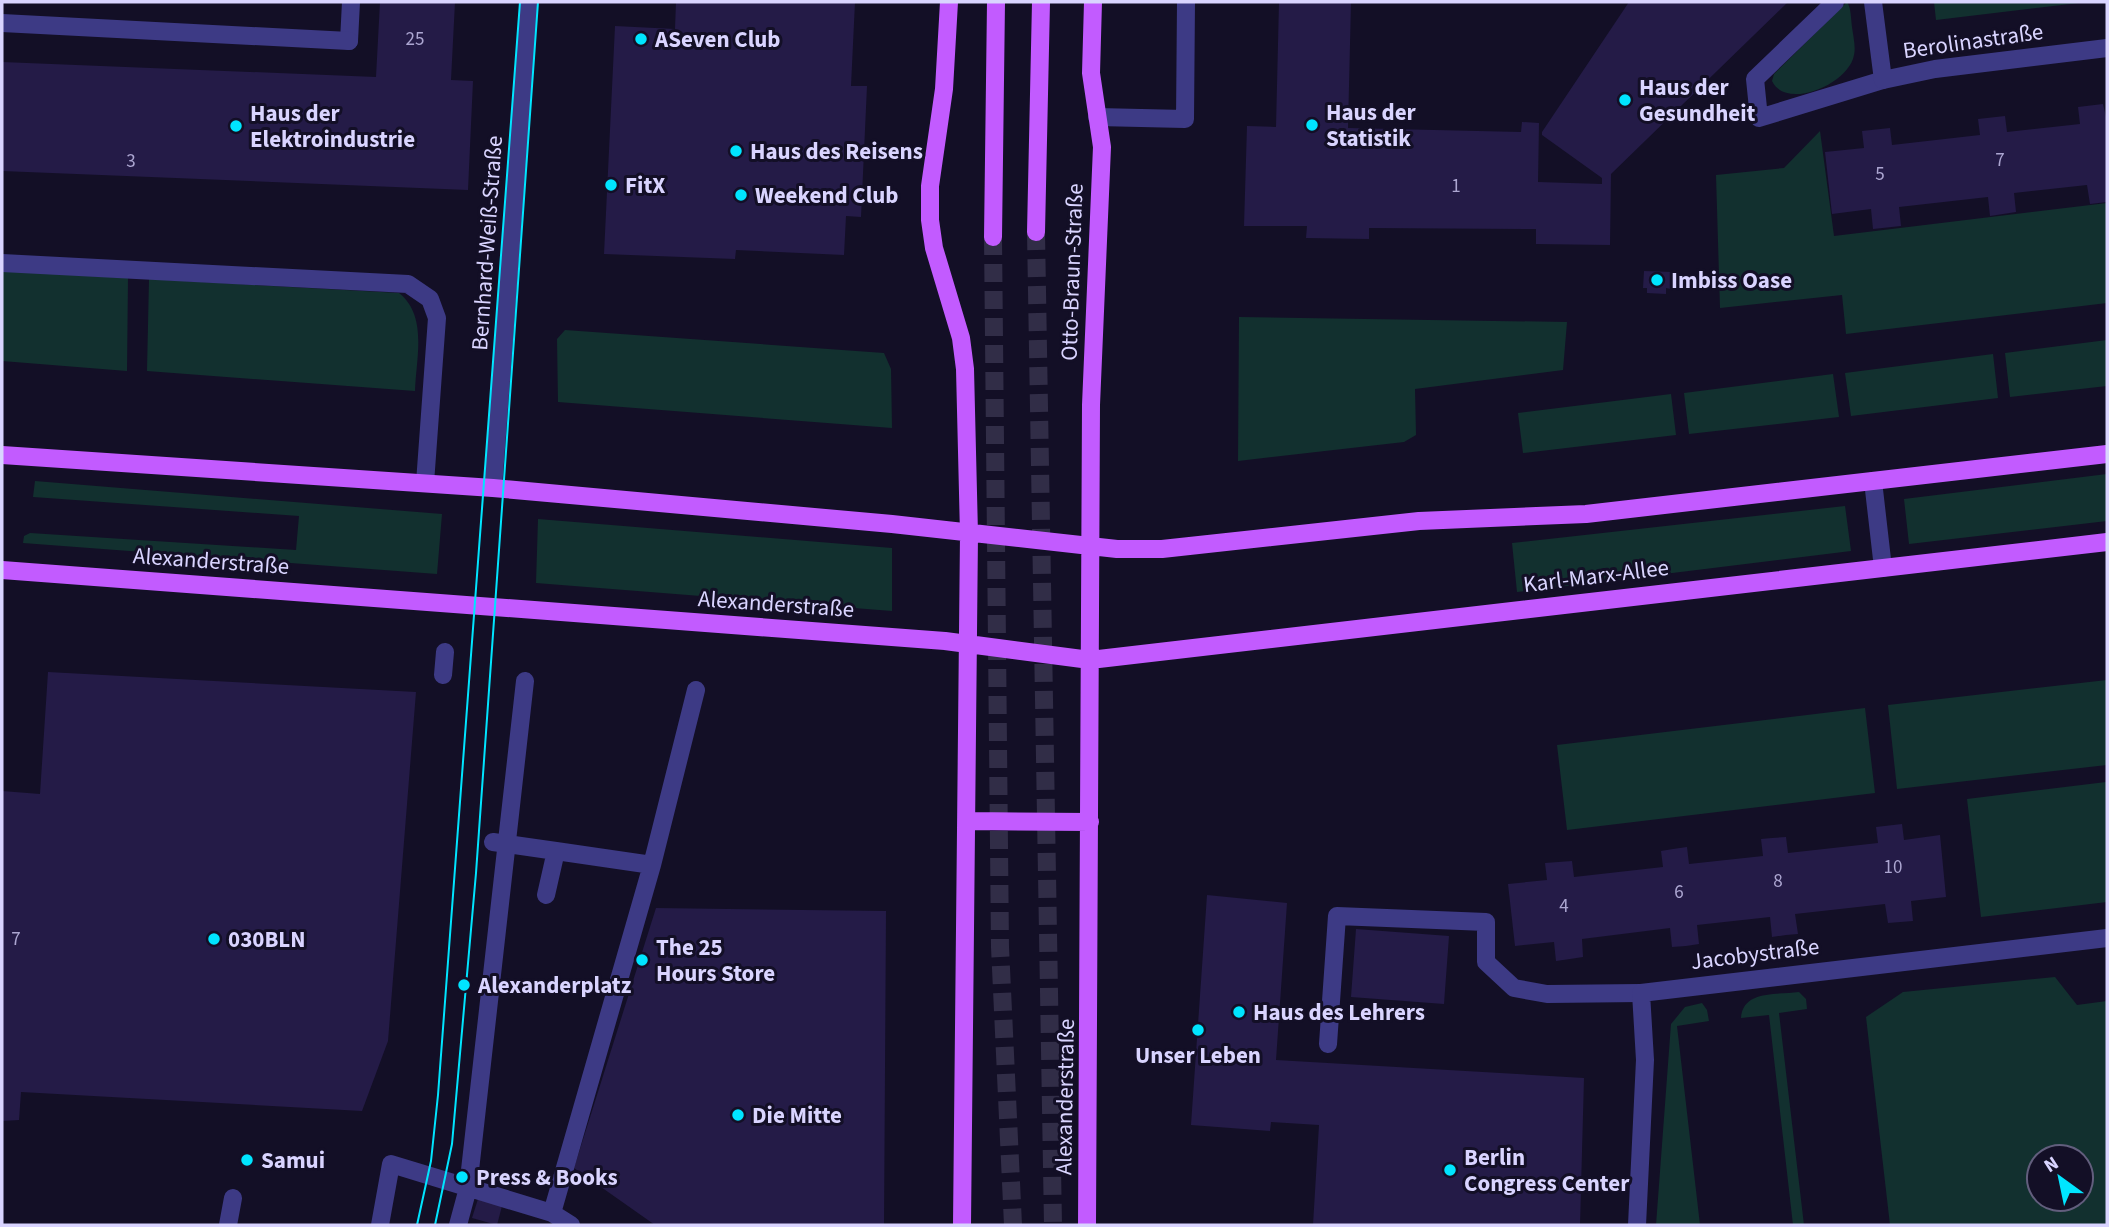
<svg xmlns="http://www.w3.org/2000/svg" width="2109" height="1227" font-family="'Source Sans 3',sans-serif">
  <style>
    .green { fill: #12302f; fill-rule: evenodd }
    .building { fill: #241b47 }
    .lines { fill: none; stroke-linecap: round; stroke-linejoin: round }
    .primary-tunnel { stroke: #312d47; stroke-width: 18; stroke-dasharray: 18 9; stroke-linecap: butt }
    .service { stroke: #3d3a85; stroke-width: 18 }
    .pedestrian { stroke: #3d3a85; stroke-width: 18 }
    .minor { stroke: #3d3a85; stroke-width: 18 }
    .primary { stroke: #c25bff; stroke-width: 18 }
    .tram { stroke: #00e5ff; stroke-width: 2 }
    .poi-dot { fill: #00e5ff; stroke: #130f26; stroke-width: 2.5 }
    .labels { text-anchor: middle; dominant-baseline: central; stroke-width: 6; stroke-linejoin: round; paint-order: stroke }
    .number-label { font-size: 19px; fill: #aca6d1 }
    .poi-label { font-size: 23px; font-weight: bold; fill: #d9d4ff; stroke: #130f26; text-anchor: start }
    .street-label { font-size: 23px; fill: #d9d4ff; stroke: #130f26 }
  </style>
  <rect width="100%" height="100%" fill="#130f26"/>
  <path class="green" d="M1847,2C1851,7 1851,19 1852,27C1853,35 1856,47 1854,55C1849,84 1786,111 1772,81L1774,74Z
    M1934,2H2087L1936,20Z
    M1820,131L1834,236L2107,203V303L1846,334L1842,295L1720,308L1716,175L1784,168Z
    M2,271L128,278L127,371L2,361Z
    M149,279L399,293C428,316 416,358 415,391L147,371Z
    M1239,317L1567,322L1563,370L1415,389L1416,435L1404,442L1238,461Z
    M565,330L884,353L891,369L892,428L558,402L557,339Z
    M2107,340V386L2010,397L2005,353Z
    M1993,354L1998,398L1851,416L1845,373Z
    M1833,374L1839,417L1689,434L1684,393Z
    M1671,394L1676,435L1523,453L1518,413Z
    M2107,474V521L1909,544L1904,499Z
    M35,481L442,514L437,574L23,543L24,536L30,533L296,550L299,516L33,497Z
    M1845,506L1851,551L1517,592L1512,543Z
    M538,519L892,548V611L536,583Z
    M2107,680V765L1897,789L1888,705Z
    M1865,708L1875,793L1567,830L1557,745Z
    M2106,782L2107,902L1981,917L1967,799Z
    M2055,977L2077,1005L2107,1001V1225H1890L1866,1017L1903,992ZM2039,1157H2081V1199H2039Z
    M1799,992L1806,999L1807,1009L1779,1013L1804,1225H1793L1769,1015L1741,1018C1743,990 1776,995 1799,992Z
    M1702,1003L1707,1010L1709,1021L1677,1026L1700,1225H1656L1671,1024L1685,1007Z"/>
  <path class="building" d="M380,2H455L451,80L473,81L468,190L2,171V62L376,77Z
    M676,2H855L851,86H867L861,217L846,216L844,255L736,250L735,259L604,254L615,26L675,29Z
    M1279,2H1351L1348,128L1521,132L1522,122L1539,123L1538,182L1602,184V178L1542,135V132L1629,2H1788L1611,174L1610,245L1536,244V229L1369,228V239L1306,238L1307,226H1244L1247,126L1276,127Z
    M2103,104L2107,121V202L2090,204L2087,185L2014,193L2016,212L1990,216L1988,197L1899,207L1901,226L1873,229L1871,209L1832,214L1825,152L1864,148L1862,131L1890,128L1892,145L1980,135L1978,119L2005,116L2007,132L2080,124L2078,107Z
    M1644,271L1672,272L1671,289L1666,288V294L1647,293V288H1643Z
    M48,672L416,692L388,1041L362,1111L21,1092L19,1120L2,1121V791L40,794Z
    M1902,824L1904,840L1940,835L1946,897L1911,901L1913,921L1888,923L1885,904L1795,914L1798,934L1786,935L1772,937L1770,917L1697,925L1699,944L1686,946L1672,947L1670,928L1582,939L1583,957L1570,959L1556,961L1554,942L1515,946L1508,884L1547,880L1545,863L1572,861L1574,877L1663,867L1661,851L1673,849L1687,847L1689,864L1763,856L1761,839L1772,838L1786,837L1788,853L1878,843L1876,827Z
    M1207,895L1287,903L1276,1060L1584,1078L1580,1225H1313L1319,1125L1271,1122L1270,1131L1191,1125Z
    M656,908L886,911L884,1225H655L574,1168Z
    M1356,929L1449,936L1444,1004L1351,997Z
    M478,1199L502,1206L497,1225L472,1218Z"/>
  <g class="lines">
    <path class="primary-tunnel" d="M1036,232L1053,1225
      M993,237L1000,947L1013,1225"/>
    <path class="service" d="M1835,2L1755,79L1759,118L1883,80
      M349,41L351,2
      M1097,117L1185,119L1186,2
      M2,263L408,284L430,299L437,318L425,483
      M1873,481L1883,568
      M493,488L529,2
      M1328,1044L1337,916L1486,922V962L1514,988L1547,994L1641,993"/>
    <path class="pedestrian" d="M443,675L445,652
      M493,842L556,851L546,895
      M556,851L652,865
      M228,1225L233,1198
      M380,1225L391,1164L552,1213
      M458,1225L468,1188L525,681
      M571,1225L552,1213L652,865L696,690"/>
    <path class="minor" d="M1873,2L1883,80L1935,69L2107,48
      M2,23L349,41
      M1637,1225L1645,1060L1641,993L2107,938"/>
    <path class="primary" d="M949,2L944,89L930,186V220L934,248L961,338L965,369L969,534L962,1225
      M1036,232L1041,2
      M993,237L996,2
      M2,455L493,488L892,524L1117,549H1162L1419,521L1586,514L2107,454
      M2,570L945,641L1090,660L2107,542
      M967,821L1090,822
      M1087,1225L1091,405L1102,147L1091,73L1093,2"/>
    <path class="tram" d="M417,1225L431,1161L438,1095L520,2
      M435,1225L452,1144L476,873L538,2"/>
  </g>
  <g class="poi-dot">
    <circle cx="641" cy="39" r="7"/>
    <circle cx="1625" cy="100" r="7"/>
    <circle cx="1312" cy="125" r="7"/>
    <circle cx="236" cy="126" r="7"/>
    <circle cx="736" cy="151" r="7"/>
    <circle cx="611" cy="185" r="7"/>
    <circle cx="741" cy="195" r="7"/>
    <circle cx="1657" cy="280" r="7"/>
    <circle cx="214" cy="939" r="7"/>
    <circle cx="642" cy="960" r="7"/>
    <circle cx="464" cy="985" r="7"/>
    <circle cx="1239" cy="1012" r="7"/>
    <circle cx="1198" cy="1030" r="7"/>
    <circle cx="738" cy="1115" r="7"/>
    <circle cx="247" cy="1160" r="7"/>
    <circle cx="1450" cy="1170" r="7"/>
    <circle cx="462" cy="1177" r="7"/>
  </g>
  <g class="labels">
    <g class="number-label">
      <text x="415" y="39">25</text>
      <text x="2000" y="160">7</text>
      <text x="131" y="161">3</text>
      <text x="1880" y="174">5</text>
      <text x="1456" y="186">1</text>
      <text x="1893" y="867">10</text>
      <text x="1778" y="881">8</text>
      <text x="1679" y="892">6</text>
      <text x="1564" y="906">4</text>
      <text x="16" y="939">7</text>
    </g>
    <g class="poi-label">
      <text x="655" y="39">ASeven Club</text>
      <text x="1639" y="87">Haus der<tspan x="1639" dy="26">Gesundheit</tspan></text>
      <text x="1326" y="112">Haus der<tspan x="1326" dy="26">Statistik</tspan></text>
      <text x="250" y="113">Haus der<tspan x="250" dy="26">Elektroindustrie</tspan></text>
      <text x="750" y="151">Haus des Reisens</text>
      <text x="625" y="185">FitX</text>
      <text x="755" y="195">Weekend Club</text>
      <text x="1671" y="280">Imbiss Oase</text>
      <text x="228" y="939">030BLN</text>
      <text x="656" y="947">The 25<tspan x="656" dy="26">Hours Store</tspan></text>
      <text x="478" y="985">Alexanderplatz</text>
      <text x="1253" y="1012">Haus des Lehrers</text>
      <text x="1198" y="1055" text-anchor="middle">Unser Leben</text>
      <text x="752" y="1115">Die Mitte</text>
      <text x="1464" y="1157">Berlin<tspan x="1464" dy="26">Congress Center</tspan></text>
      <text x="261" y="1160">Samui</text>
      <text x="476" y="1177">Press &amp; Books</text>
    </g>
    <g class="street-label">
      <text transform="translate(1973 41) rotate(-8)">Berolinastraße</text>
      <text transform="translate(487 243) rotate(-86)">Bernhard-Weiß-Straße</text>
      <text transform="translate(1072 272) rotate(-88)">Otto-Braun-Straße</text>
      <text transform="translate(211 561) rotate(4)">Alexanderstraße</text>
      <text transform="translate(1596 576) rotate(-7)">Karl-Marx-Allee</text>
      <text transform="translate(776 604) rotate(4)">Alexanderstraße</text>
      <text transform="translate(1755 954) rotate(-7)">Jacobystraße</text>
      <text transform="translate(1065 1097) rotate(-89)">Alexanderstraße</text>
    </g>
  </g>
  <rect width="2109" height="1227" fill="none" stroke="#d9d4ff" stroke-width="7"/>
  <g transform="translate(2060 1178) rotate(327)"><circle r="33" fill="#130f26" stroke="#625e7d" stroke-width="2"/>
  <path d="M0-5L12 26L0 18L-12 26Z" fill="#00e5ff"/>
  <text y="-10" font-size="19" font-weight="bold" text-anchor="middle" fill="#d9d4ff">N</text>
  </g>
</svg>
